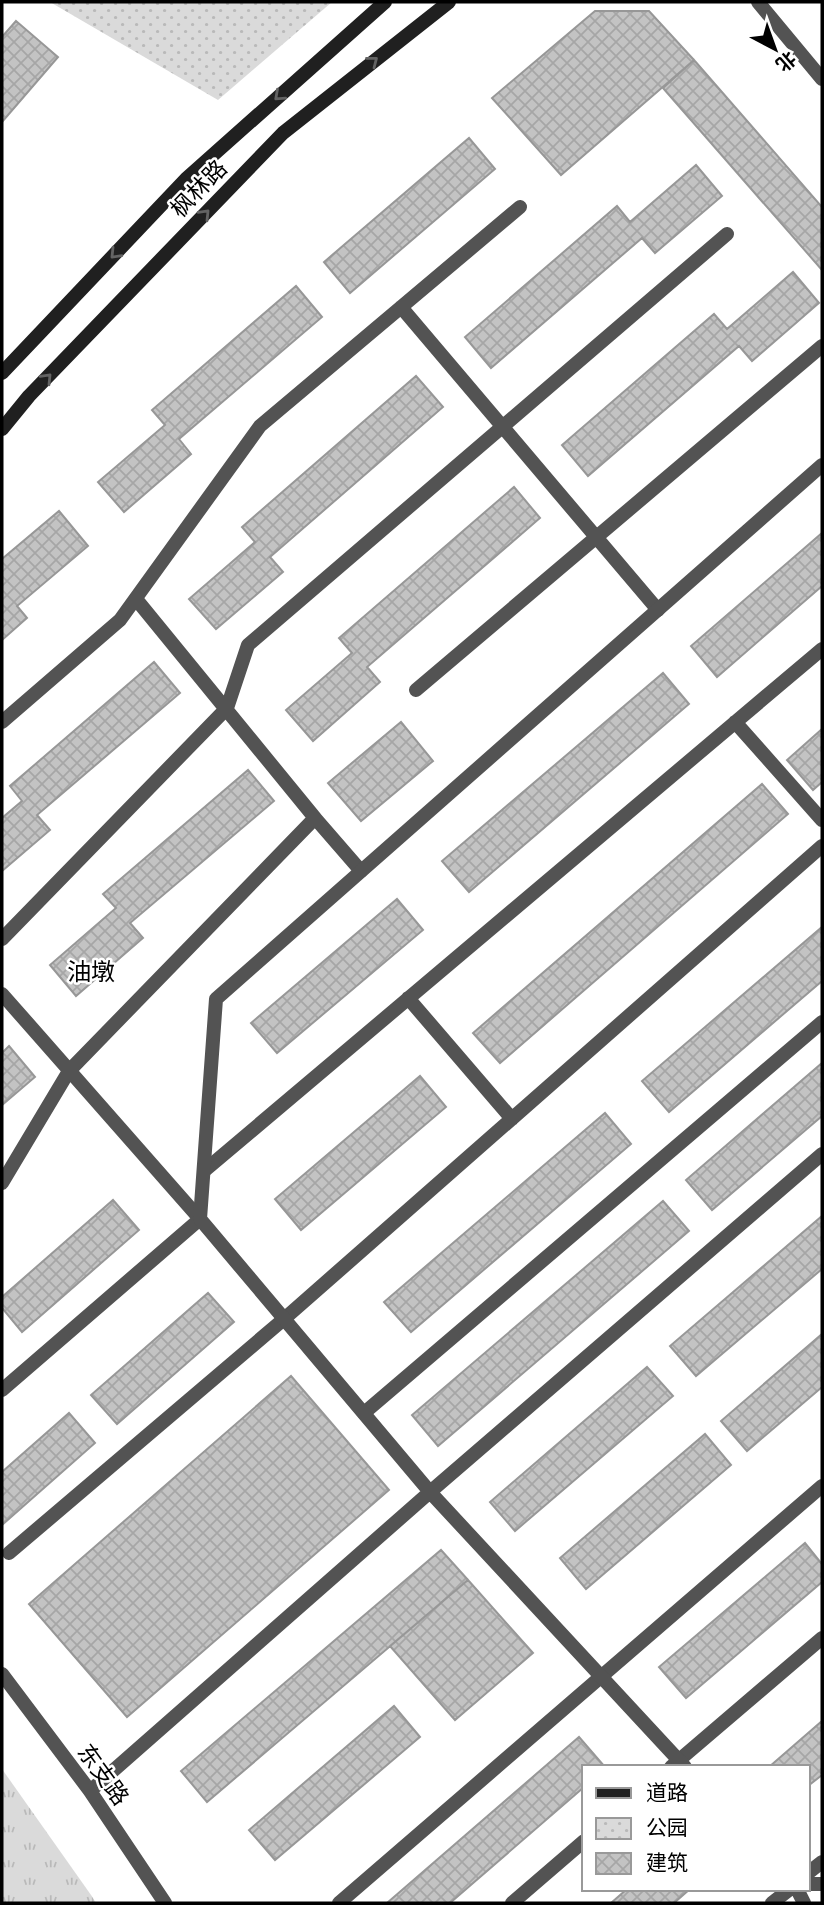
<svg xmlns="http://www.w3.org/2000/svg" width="824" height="1905" font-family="Barlow,'Noto Sans SC',sans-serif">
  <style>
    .grass { fill: url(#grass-tufts) }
    .park { fill: url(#park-dots) }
    .building { fill: url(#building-cross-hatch); stroke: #979797; stroke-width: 2 }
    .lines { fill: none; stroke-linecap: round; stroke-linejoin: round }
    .service { stroke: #535353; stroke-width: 14 }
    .minor { stroke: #535353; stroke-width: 14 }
    .secondary { stroke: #202020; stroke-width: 14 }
    .oneway { stroke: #636363 }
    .labels { text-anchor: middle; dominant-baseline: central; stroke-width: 5; stroke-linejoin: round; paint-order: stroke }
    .street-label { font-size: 23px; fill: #000; stroke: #fff }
    .neighbourhood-label { font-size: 24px; fill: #000; stroke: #fff }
  </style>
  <defs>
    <pattern id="grass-tufts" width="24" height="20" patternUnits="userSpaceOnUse" patternTransform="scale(1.75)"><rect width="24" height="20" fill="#dadada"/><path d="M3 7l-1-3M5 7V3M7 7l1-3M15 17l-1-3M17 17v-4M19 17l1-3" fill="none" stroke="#b9b9b9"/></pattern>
    <pattern id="park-dots" width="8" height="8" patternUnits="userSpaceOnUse" patternTransform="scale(1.75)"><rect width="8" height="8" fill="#dadada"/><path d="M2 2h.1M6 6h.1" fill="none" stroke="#b9b9b9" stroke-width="1.8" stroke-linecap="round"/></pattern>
    <pattern id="building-cross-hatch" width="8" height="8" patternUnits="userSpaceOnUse" patternTransform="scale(1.75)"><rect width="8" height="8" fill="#c3c3c3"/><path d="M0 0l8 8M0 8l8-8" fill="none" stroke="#a6a6a6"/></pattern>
  </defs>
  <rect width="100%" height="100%" fill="#fff"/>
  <path class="grass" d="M2,1769L91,1895L96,1903H2Z"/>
  <path class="park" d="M50,2H332L218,100Z"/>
  <path class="building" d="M595,11H649L694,60L561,175L492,98Z
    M16,21L58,57L2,122V37Z
    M694,60L822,207V270L663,88Z
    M469,138L495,169L350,293L324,262Z
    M696,165L722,196L655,253L642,238L491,368L465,337L617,206L630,222Z
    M793,272L819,303L752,361L739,346L588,476L562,445L714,314L727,329Z
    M296,286L322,317L179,439L191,454L124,512L98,482L165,425L152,410Z
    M416,376L443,407L270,557L283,572L216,629L189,599L255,542L242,527Z
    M514,487L540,518L367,667L380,682L313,741L286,710L352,653L339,638Z
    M59,511L88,546L17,606L27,618L2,640V559Z
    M822,533V586L717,677L691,646Z
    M154,662L180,693L37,815L50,830L2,871V818L22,801L10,786Z
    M663,673L689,704L469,892L442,861Z
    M401,722L433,761L361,821L328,783Z
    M822,729V782L813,790L787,760Z
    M248,770L274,801L130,923L143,938L76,996L50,965L116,908L103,894Z
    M762,784L788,814L500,1063L473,1033Z
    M397,899L423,930L277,1053L251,1023Z
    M822,927V981L669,1112L642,1081Z
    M9,1046L35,1077L2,1105V1053Z
    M822,1063V1116L712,1210L686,1180Z
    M420,1076L446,1107L301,1230L275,1199Z
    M605,1113L631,1144L411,1332L384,1302Z
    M113,1200L139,1230L22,1332L2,1308V1297Z
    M663,1201L689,1231L438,1446L412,1415Z
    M822,1216V1269L696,1376L670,1346Z
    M208,1293L234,1322L117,1424L91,1395Z
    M822,1334V1387L747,1451L721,1421Z
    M647,1367L673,1396L515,1531L490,1502Z
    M291,1376L389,1490L127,1717L29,1604Z
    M69,1413L95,1443L2,1525V1472Z
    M705,1434L731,1465L586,1589L560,1558Z
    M805,1543L822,1564V1582L686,1698L659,1667Z
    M441,1550L468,1580L207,1802L181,1771Z
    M468,1580L533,1653L455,1720L390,1646Z
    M394,1706L420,1737L275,1860L249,1830Z
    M822,1721V1775L808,1786V1767H769Z
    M579,1737L605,1767H584V1787L450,1903H387Z
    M627,1889H690L674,1903H611Z"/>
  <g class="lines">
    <path class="service" d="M401,307L658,610
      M416,690L822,346
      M2,722L120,620L260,426L520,207
      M735,722L822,820
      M315,818L361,871
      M2,939L227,708L248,645L727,234
      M2,994L200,1219L2,1390
      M408,998L512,1119
      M204,1171L822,649
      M2,1183L69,1071L315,818L136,599
      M364,1413L822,1022
      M9,1553L284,1319L822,846
      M671,1767L822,1638
      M808,1873L822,1862
      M797,1889L804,1903
      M339,1903L822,1486
      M512,1903L584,1841
      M772,1903L790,1889"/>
    <path class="minor" d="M758,2L822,79
      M2,1674L90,1791L165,1903
      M685,1767L430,1492L200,1219L216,999L822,465
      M90,1791L430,1492L822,1154
      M808,1884H822"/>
    <path class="secondary" d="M2,373L186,179L385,2
      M2,429L29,396L283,133L449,2"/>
  </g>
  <defs><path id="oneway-chevron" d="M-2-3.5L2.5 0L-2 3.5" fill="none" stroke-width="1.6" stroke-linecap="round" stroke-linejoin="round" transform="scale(1.75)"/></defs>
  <g class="oneway">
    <use href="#oneway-chevron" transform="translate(373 61) rotate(-38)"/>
    <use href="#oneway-chevron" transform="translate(279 96) rotate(138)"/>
    <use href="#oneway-chevron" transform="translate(205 214) rotate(-46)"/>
    <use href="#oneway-chevron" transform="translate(115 254) rotate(134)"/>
    <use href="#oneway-chevron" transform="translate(47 378) rotate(-46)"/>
  </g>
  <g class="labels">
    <g class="street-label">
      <text transform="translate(198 188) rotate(-46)">枫林路</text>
      <text transform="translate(104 1774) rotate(54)">东支路</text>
    </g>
    <g class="neighbourhood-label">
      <text x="91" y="970">油墩</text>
    </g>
  </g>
  <rect width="824" height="1905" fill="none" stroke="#000000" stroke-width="7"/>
  <rect x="582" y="1765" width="228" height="126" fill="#ffffff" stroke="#999999" stroke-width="2"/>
  <rect x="596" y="1788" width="35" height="10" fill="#202020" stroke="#999999" stroke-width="2"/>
  <text x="646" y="1800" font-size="21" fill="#000000">道路</text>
  <rect x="596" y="1818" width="35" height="21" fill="url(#park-dots)" stroke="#999999" stroke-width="2"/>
  <text x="646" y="1835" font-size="21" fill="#000000">公园</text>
  <rect x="596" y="1853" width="35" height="21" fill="url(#building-cross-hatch)" stroke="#999999" stroke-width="2"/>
  <text x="646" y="1870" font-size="21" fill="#000000">建筑</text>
  <g transform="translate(775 49) rotate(139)" stroke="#ffffff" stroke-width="5" paint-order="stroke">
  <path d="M0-5L12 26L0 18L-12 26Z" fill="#000000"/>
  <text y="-10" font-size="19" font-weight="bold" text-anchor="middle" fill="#000000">北</text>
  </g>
</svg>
